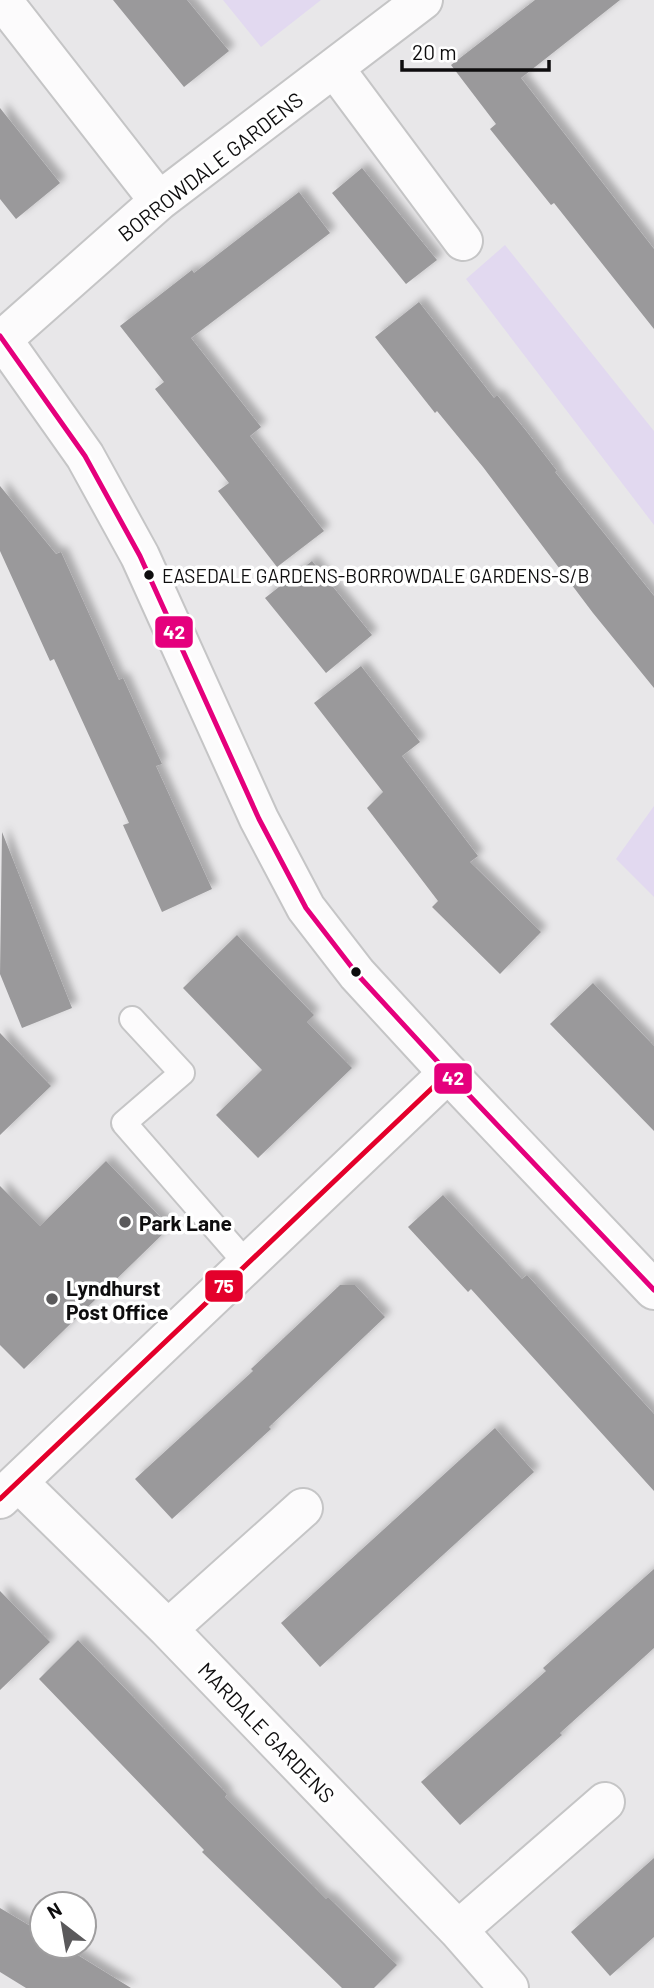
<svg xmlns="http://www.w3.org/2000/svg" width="654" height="1988" font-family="Barlow,sans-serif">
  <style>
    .green { fill: #e2d9f0 }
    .building { fill: #9a999b; filter: url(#shadow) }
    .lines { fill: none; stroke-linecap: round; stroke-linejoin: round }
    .service-casing { stroke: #c5c5c6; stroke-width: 28 }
    .minor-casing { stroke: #c5c5c6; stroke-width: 42 }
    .tertiary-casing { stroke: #c5c5c6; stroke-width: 42 }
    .service { stroke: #fcfbfc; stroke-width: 24 }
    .minor { stroke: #fcfbfc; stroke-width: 38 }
    .tertiary { stroke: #fcfbfc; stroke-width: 38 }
    .bus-1-casing { stroke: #fff; stroke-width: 10 }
    .bus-2-casing { stroke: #fff; stroke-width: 10 }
    .bus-1 { stroke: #e5007d; stroke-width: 5 }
    .bus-2 { stroke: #e4002b; stroke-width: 5 }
    .bus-dot { fill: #0e0d0e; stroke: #fff; stroke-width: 2.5 }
    .poi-dot { fill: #5a595b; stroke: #fff; stroke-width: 2.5 }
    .labels { text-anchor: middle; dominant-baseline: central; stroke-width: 7; stroke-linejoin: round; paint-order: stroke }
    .bus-label { font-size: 19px; fill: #0e0d0e; stroke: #fff; text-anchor: start }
    .street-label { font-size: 21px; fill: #0e0d0e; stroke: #fff }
    .poi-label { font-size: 21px; font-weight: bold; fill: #0e0d0e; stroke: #fff; text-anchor: start }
    .line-badge { stroke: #fff; stroke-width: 2.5 }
    .badge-label { font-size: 19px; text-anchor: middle; font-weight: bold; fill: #fff }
  </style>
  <defs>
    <filter id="shadow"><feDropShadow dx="6" dy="-6" stdDeviation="3.5" flood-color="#0004"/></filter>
  </defs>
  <rect width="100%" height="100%" fill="#e8e7e9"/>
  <path class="green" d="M223,0H321L261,47Z
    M505,245L654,431V525L466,279Z
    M654,806V897L616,859Z"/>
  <path class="building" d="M113,0H187L229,51L184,87Z
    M535,0H620L521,78L654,249V329L554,203L551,205L490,129L496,124L451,65Z
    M0,108L60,183L16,219L0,199Z
    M362,168L437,260L406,284L332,193Z
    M299,192L330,233L191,338L261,427L250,436L324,531L277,567L218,491L229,483L155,389L164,382L120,326L192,270L194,273Z
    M419,302L494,398L497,395L527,432L557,471L555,472L654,596V688L593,613L483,467L437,411L435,413L375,337Z
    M0,486L56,554L61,552L119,680L123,678L162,764L156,766L212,889L162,912L123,825L129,823L54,659L50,661L0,551Z
    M312,561L372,635L326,673L265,598Z
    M361,666L420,742L402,756L478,856L470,862L541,932L500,974L432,907L438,901L367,808L383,792L314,703Z
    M2,832L72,1008L22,1028L0,974Z
    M237,935L314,1015L307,1022L352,1068L258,1158L216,1115L262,1070L183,988Z
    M593,983L654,1046V1131L550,1024Z
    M0,1033L51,1086L0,1135Z
    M106,1161L170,1227L24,1369L0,1345V1186L40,1226Z
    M443,1195L522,1279L527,1275L654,1414V1491L471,1289L468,1292L408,1227Z
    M340,1285H355L385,1317L269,1427L271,1429L172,1519L135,1479L253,1371L251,1369Z
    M495,1428L534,1472L320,1667L281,1623Z
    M654,1569V1648L560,1733L562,1735L460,1825L421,1782L546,1671L543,1668Z
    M0,1591L50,1642L0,1690Z
    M78,1640L227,1794L225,1797L326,1899L328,1897L397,1965L374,1988H342L202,1852L204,1850L39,1679Z
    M654,1858V1937L610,1976L571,1932Z
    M0,1908L42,1933V1946H63L131,1988H26L0,1972Z"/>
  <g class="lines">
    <defs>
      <path id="service" d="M132,1019L182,1073L124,1123L247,1264"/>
      <path id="minor" d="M2,0L159,201
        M335,69L463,241
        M3,339L159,201L423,0
        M18,1482L168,1629L458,1930L509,1988
        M0,1499L448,1073
        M168,1629L303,1508
        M458,1930L605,1802"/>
      <path id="tertiary" d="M0,336L85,456L140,556L259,819L306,908L357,974L448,1073L654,1290"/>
    </defs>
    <use href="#service" class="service-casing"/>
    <use href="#minor" class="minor-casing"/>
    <use href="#tertiary" class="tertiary-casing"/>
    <use href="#service" class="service"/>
    <use href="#minor" class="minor"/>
    <use href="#tertiary" class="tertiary"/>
    <defs>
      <path id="bus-1" d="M0,336L85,456L140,556L259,819L306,908L357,974L448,1073L654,1290"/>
      <path id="bus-2" d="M0,1499L448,1073"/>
    </defs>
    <use href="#bus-1" class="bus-1-casing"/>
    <use href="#bus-2" class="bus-2-casing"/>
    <use href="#bus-1" class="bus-1"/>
    <use href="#bus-2" class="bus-2"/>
  </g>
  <g class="bus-dot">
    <circle cx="149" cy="575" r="6"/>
    <circle cx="356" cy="972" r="6"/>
  </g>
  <g class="poi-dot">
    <circle cx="125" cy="1222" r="7"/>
    <circle cx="52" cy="1299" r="7"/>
  </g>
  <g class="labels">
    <g class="bus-label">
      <text x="162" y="575">EASEDALE GARDENS-BORROWDALE GARDENS-S/B</text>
    </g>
    <g class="street-label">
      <text transform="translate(210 166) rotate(-38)">BORROWDALE GARDENS</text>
      <text transform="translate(267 1732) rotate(46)">MARDALE GARDENS</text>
    </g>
    <g class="poi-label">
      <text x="139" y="1222">Park Lane</text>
      <text x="66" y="1287">Lyndhurst<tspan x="66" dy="24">Post Office</tspan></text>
    </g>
  </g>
  <g class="line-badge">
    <rect x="154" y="615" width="40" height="34" rx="7" fill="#e5007d"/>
    <rect x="433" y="1062" width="40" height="33" rx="7" fill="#e5007d"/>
    <rect x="204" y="1269" width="40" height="34" rx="7" fill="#e4002b"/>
  </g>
  <g class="badge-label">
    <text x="174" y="639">42</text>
    <text x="453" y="1085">42</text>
    <text x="224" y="1293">75</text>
  </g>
  <g transform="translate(63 1925) rotate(329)"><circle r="33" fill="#ffffff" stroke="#9f9e9f" stroke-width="2"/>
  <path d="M0-5L12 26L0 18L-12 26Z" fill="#5a595b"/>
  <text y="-10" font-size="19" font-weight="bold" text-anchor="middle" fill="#0e0d0e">N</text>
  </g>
  <path d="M402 60v10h147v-10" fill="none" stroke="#0e0d0e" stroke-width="3.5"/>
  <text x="412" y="60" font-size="21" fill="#0e0d0e" stroke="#ffffff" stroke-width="5" paint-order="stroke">20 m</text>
</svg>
